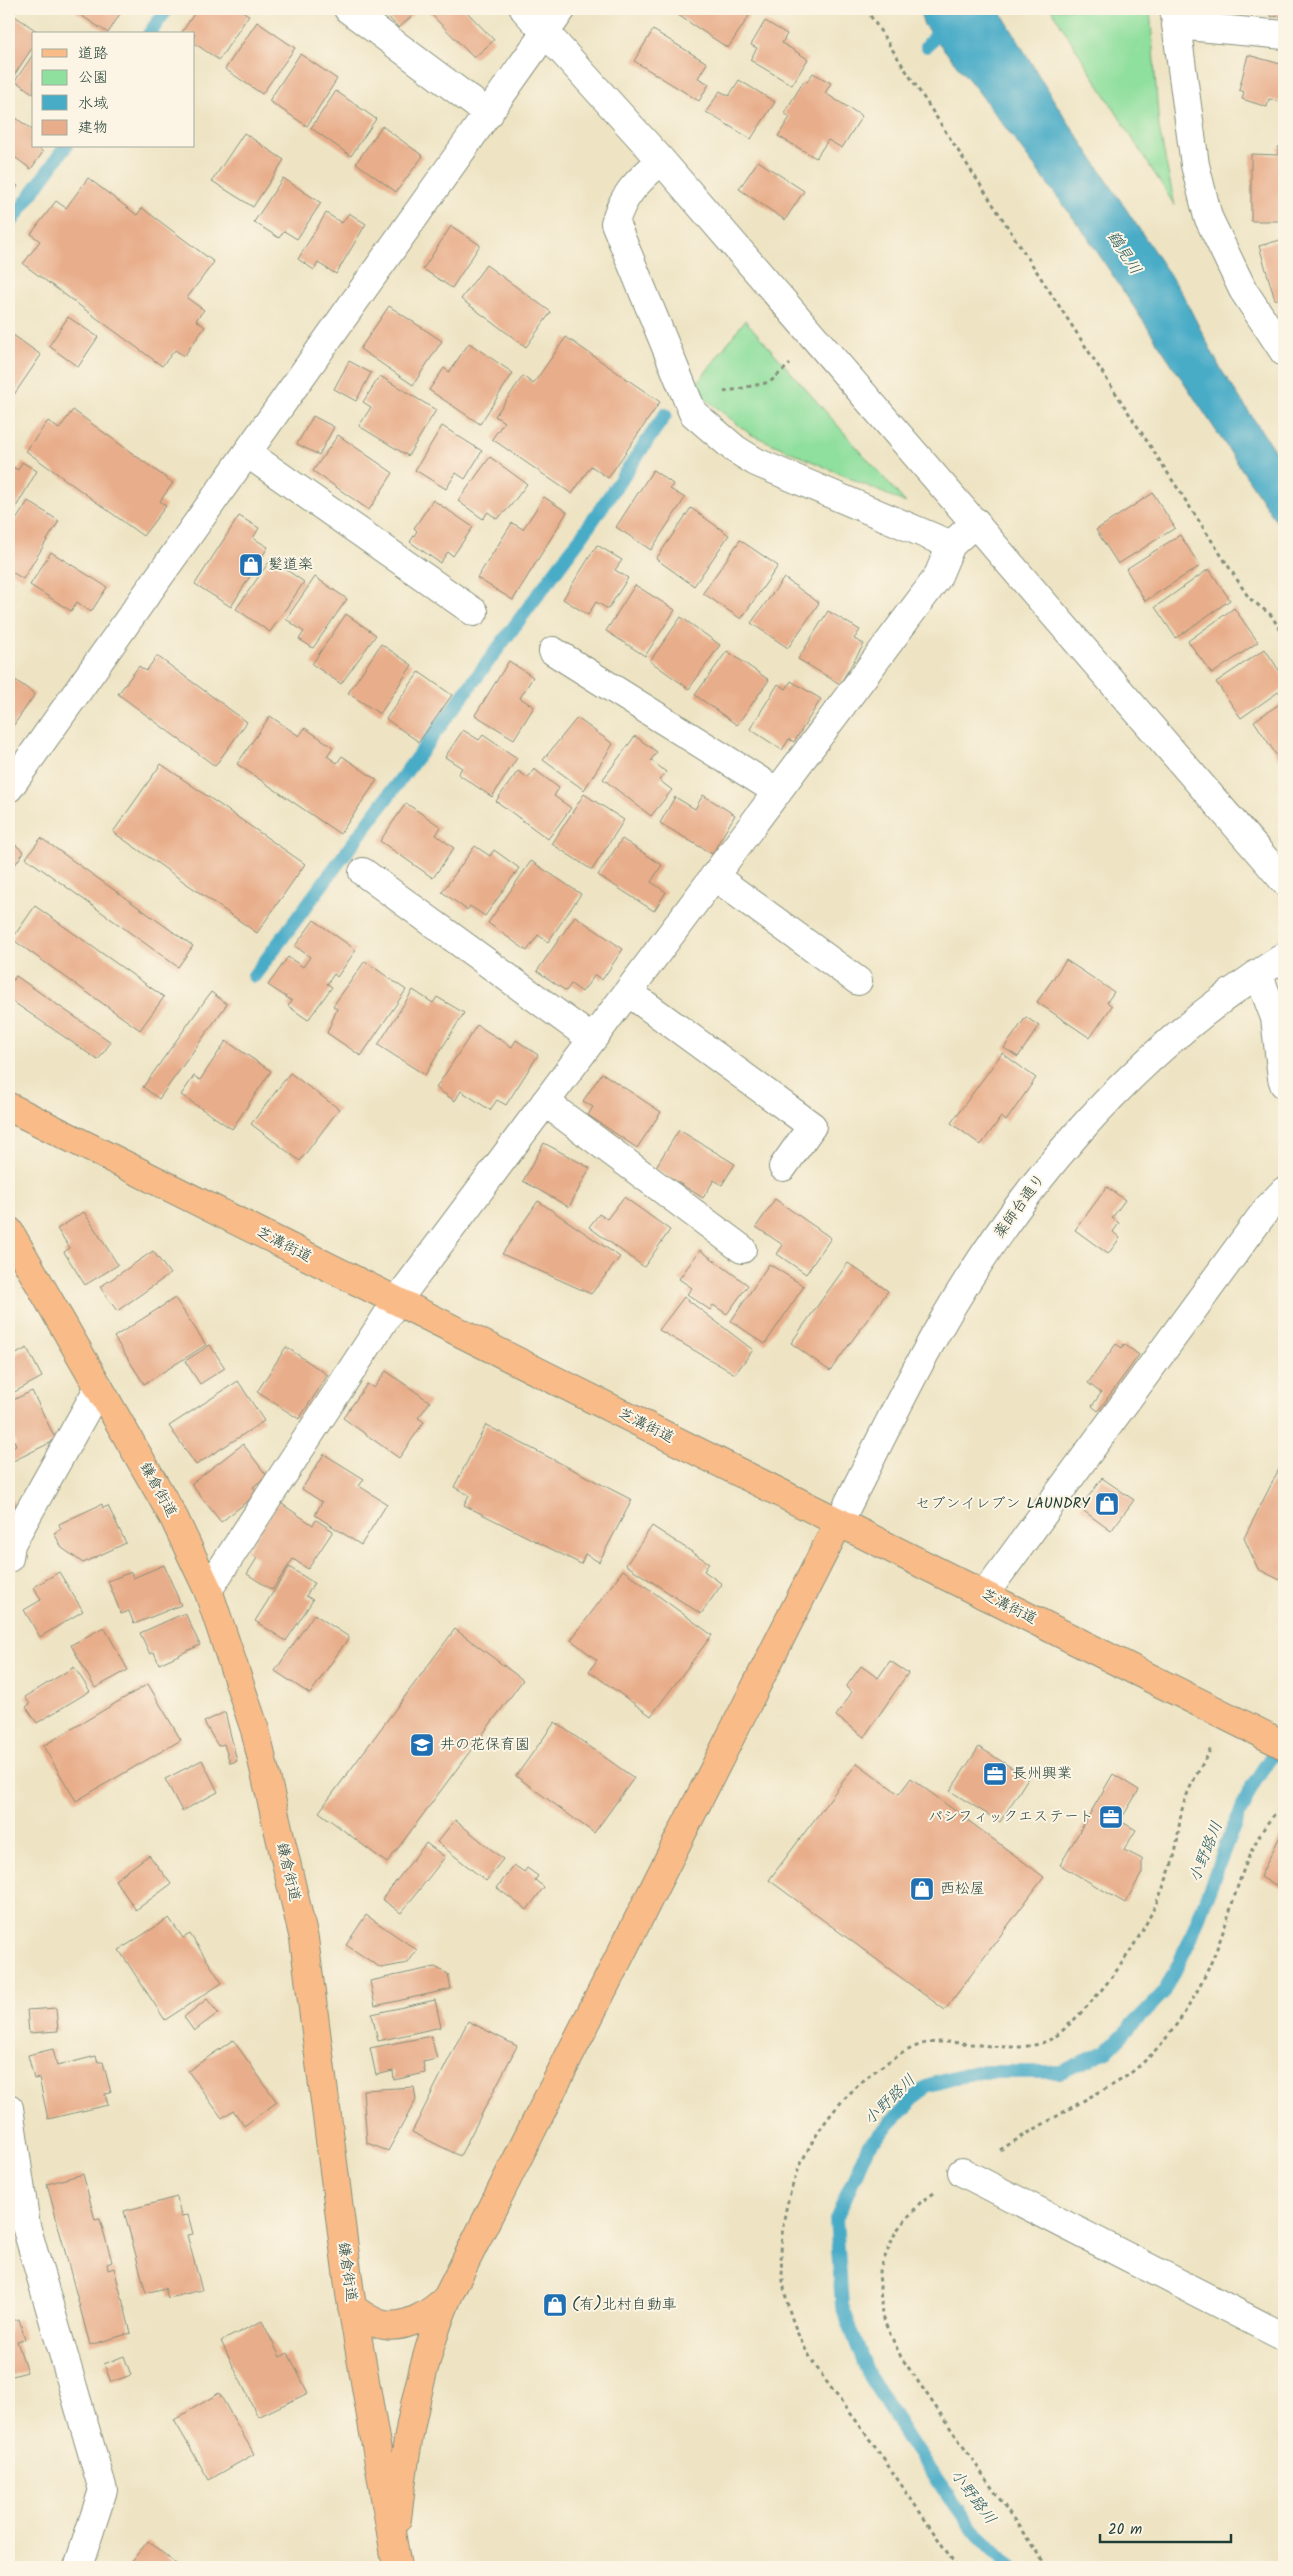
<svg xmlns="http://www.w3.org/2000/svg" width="1293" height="2576" font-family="Kalam,'Klee One',sans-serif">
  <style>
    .green { fill: #8fdf9e; stroke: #578e69 }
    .forest { fill: #73be85; stroke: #497e5c }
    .water { fill: #48acc7; stroke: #34747e }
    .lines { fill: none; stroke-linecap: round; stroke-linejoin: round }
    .stream { stroke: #48acc7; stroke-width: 14 }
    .building { fill: #e8ad8a }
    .minor-casing { stroke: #86907c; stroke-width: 30 }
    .major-casing { stroke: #86907c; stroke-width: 30 }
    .path { stroke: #86907c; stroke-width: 3; stroke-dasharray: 4 4; stroke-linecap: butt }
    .minor { stroke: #fff; stroke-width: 28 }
    .major { stroke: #f9bc89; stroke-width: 28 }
    .labels { text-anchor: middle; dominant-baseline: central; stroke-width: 4; stroke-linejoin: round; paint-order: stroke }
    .poi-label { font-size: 15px; fill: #1f3d34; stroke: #fcf5e5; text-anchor: start }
    .street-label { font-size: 15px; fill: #1f3d34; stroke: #fcf5e5 }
    .water-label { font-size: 16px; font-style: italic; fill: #2b5e60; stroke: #fcf5e5 }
  </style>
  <rect width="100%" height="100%" fill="#fcf5e5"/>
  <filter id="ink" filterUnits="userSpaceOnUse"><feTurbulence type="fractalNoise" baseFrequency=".02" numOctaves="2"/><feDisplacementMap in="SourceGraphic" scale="10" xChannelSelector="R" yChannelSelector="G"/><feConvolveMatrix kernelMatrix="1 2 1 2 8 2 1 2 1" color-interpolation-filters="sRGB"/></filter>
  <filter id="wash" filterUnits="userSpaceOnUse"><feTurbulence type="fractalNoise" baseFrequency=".0096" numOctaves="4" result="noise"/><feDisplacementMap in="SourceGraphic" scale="20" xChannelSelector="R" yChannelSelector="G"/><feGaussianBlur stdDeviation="1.12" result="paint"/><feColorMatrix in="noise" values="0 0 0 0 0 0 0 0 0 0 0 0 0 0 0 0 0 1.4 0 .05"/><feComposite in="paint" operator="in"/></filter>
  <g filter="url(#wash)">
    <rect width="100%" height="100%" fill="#eee4c4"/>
    <path class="green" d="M1051,9H1150L1159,128L1175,206Z
      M745,320L906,503L750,434L693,389Z"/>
    <path class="forest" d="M9,2514L13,2525L11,2567H9Z"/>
    <path class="water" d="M919,9H999L1051,96L1183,295L1220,368L1284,465V533L1086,235L978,91L924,25Z"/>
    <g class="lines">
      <path class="stream" d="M149,34L167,9
        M927,46L956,9
        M9,225L66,146
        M254,976L584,533L665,415
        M1284,1272V1274
        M1010,2567L972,2528L915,2449L869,2376L842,2306L836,2219L868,2146L926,2086L976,2072H1061L1107,2051L1165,1991L1190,1940L1228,1840L1252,1786L1282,1740"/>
    </g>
    <g id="blocks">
      <path class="building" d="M78,9H123L108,33L76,12Z
        M197,9H239L249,15L219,60L194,43V34H181Z
        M380,9H419L399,28Z
        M426,9H464L494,40L474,58Z
        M678,9H738L749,16L728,48L675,13Z
        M1200,9H1251V11H1200Z
        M1271,9H1284V16L1271,17Z
        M9,12L41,34H34V45L9,83Z
        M765,21L787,34L782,43L808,59L792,85L750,60L757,48L751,45Z
        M257,22L295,48L262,94L225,69Z
        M653,30L707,63L698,78L709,84L699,101L634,61Z
        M34,53V94L15,81Z
        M300,54L337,79L307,126L269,101Z
        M1248,55L1284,65V103L1269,99L1267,107L1242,99L1244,92L1239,90Z
        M813,73L831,83L825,93L862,116L842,148L828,140L816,158L778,136L790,117L784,113L804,81L807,82Z
        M739,80L775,102L751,139L706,112L720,91L729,96Z
        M336,91L376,119L351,156L311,128Z
        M9,113L34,131L30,141L43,152L31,169L9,153Z
        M382,126L423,156L396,192L356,163Z
        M244,133L284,160L253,207L212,181Z
        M1278,147H1284V221H1251V154L1278,155Z
        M758,161L804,191L785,220L739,189Z
        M88,178L137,215L142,208L214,262L187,298L204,310L196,320L205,327L184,356L175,350L162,366L23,264L40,241L31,234L56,201L66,208Z
        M283,178L321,203L297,239L284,231L279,238L254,222Z
        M9,180L18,186L9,199Z
        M326,213L342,223L349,213L366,224L336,274L318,263L314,270L298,259Z
        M451,226L480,245L452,288L423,269Z
        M1284,239V311L1280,298L1275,300L1259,246Z
        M486,265L551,312L526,347L461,299Z
        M389,306L442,341L413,385L360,349Z
        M68,317L98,337L78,367L49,346Z
        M9,332L41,355L9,402Z
        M566,337L660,402L608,478L591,466L572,494L492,439L504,422L495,416L523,376L533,384Z
        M469,343L513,373L480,424L429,390L444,368L449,372Z
        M349,361L371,373L356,401L334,389Z
        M380,376L436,410L408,456L359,426L371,407L363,402Z
        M73,410L173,483L160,501L166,506L143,536L26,451L48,421L59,429Z
        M313,416L334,427L319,455L297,444Z
        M442,426L482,451L465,479L456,473L446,489L415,470Z
        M338,435L393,473L369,510L313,471Z
        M490,457L527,484L509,508L497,519L488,512L483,519L458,501Z
        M22,462L37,471L12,514L9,512V465L18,470Z
        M653,470L673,484L670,489L685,498L651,550L616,527Z
        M1153,493L1175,528L1118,564L1096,530Z
        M544,497L567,512L513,600L477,578L512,523L523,529Z
        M433,500L473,527L453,556L448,552L440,563L410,542L417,531L414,528Z
        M28,501L59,521L23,579L9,570V531Z
        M691,508L729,535L694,586L656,559Z
        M239,516L259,528L253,538L268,547L231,607L195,584Z
        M1180,535L1200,566L1145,601L1126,569Z
        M740,540L778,566L741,619L703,593Z
        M597,545L622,560L615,570L628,578L608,609L596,602L588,615L563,599Z
        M51,552L107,587L91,612L77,602L71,611L30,585Z
        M271,559L304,582L270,632L236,609Z
        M1209,569L1230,600L1176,638L1155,607Z
        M315,577L347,599L313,648L299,639L304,632L286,619Z
        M784,578L819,603L788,648L751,623Z
        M635,585L675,610L645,656L606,631Z
        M1234,608L1258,642L1212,674L1188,641Z
        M828,611L860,630L854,639L864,644L840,684L798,659Z
        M346,614L376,635L341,684L312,664Z
        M681,617L720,645L689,689L650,661Z
        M381,644L412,665L380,714L348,693Z
        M1265,649L1284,678V688L1241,718L1216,682Z
        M727,651L769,680L737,725L695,695Z
        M157,656L247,722L215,766L118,694L139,666L146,671Z
        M509,661L533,677L520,698L534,707L514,739L475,715Z
        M419,672L452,695L419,742L386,719Z
        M11,677L35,694L9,732V681Z
        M791,681L821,699L794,742L789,739L782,750L750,729L778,684L786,689Z
        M1284,701V755L1279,759L1254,721Z
        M270,716L299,736L305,728L333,747L327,756L337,763L342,756L377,780L340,834L237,764Z
        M577,718L613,744L584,790L543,760Z
        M463,730L479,740L483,735L517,758L492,797L458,774L462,768L445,757Z
        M635,736L657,752L651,760L666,772L659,780L672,790L651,816L603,779Z
        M161,764L305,864L257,933L113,832Z
        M534,769L559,788L554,796L571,808L548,839L496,801L518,771L528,778Z
        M584,794L624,820L592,870L552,844Z
        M703,795L735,815L712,854L660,823L675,797L695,809Z
        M406,803L441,827L436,835L454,848L433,878L380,841Z
        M41,838L193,946L178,967L26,858Z
        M622,839L662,865L651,882L666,892L654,911L598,875Z
        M13,843L24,852L9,873V850Z
        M475,846L490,856L494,850L519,868L485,916L470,906L467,910L442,892Z
        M531,861L581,894L548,942L538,935L527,951L488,923Z
        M35,906L164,997L140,1030L12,939Z
        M575,916L623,949L602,980L595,975L582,992L571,984L566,991L537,971Z
        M314,920L356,950L337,977L334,974L327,984L332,987L308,1020L288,1006L292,1001L268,985L288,957L303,967L310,957L295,946Z
        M1066,960L1114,992L1107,1002L1112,1006L1090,1038L1037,1002Z
        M365,961L406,990L361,1056L327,1033L337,1009L333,1006Z
        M16,976L111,1042L98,1060L9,999V985Z
        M413,990L433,1003L437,997L464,1013L425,1075L378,1045Z
        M211,992L227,1004L159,1099L143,1087Z
        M1026,1017L1039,1026L1018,1057L1004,1048Z
        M477,1025L512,1047L516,1040L538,1055L506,1105L497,1100L490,1110L461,1091L455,1101L436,1088Z
        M226,1041L271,1071L232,1129L181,1095L194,1076L200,1080Z
        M1002,1053L1036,1078L1006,1121L1001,1117L981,1145L951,1123Z
        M290,1073L339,1109L300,1161L251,1124Z
        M602,1073L661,1112L637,1148L588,1115L593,1107L583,1101Z
        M679,1130L735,1164L722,1185L714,1180L703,1198L655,1168Z
        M544,1143L590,1168L569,1207L523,1181Z
        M1107,1187L1125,1200L1112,1218L1119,1223L1113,1232L1120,1238L1108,1254L1075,1230Z
        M624,1197L670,1230L644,1267L589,1227L599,1214L607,1219Z
        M775,1199L831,1238L806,1274L777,1254L783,1245L756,1227Z
        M538,1201L620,1257L591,1294L502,1254Z
        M84,1212L118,1265L85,1285L64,1252L70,1248L57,1229Z
        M700,1250L748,1285L727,1314L713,1305L710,1310L687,1294L692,1288L679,1279Z
        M153,1251L170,1274L117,1311L100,1287Z
        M848,1263L888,1291L830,1371L791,1343Z
        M769,1264L804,1286L765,1344L731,1321Z
        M684,1297L753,1350L735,1374L659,1330Z
        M175,1298L206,1345L144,1384L114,1337Z
        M1116,1344L1122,1348L1124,1344L1139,1355L1098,1411L1092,1406L1101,1393L1088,1383Z
        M210,1345L225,1368L200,1384L185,1361Z
        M286,1347L328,1375L299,1419L257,1392Z
        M27,1348L42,1377L9,1395V1358Z
        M386,1371L430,1402L418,1418L424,1422L399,1458L343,1418L367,1384L374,1388Z
        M238,1381L264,1421L196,1465L169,1426Z
        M32,1391L56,1440L9,1463V1449L16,1445L9,1430V1402Z
        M486,1425L632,1500L599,1562L585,1554L581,1564L464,1505L469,1495L454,1487Z
        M243,1444L267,1476L253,1487L258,1493L221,1522L191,1484Z
        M324,1454L364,1479L359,1486L387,1504L361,1545L315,1515L322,1502L302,1489Z
        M1280,1467L1284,1469V1582L1258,1569L1244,1538Z
        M1102,1478L1134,1500L1111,1531L1080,1508Z
        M9,1495L16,1507L9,1511Z
        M279,1502L313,1525L316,1520L333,1531L308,1569L293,1559L272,1590L247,1574L257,1558L247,1551Z
        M102,1504L103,1508L108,1506L126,1543L83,1563L62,1548L54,1533L61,1529L59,1524Z
        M652,1526L709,1563L704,1571L722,1584L701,1614L626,1565Z
        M164,1565L181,1605L134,1624L129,1611L121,1614L108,1581L131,1572L133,1578Z
        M289,1567L314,1583L306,1596L313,1600L286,1641L255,1621Z
        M623,1570L712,1635L651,1716L589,1671L597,1660L571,1640Z
        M59,1572L83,1611L40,1637L24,1610L41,1600L34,1587Z
        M185,1613L200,1645L159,1664L154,1652L150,1654L140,1633Z
        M314,1614L349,1637L310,1694L275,1671Z
        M104,1627L128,1670L95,1688L71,1645Z
        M455,1629L523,1680L387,1863L319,1812Z
        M890,1661L908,1673L864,1737L836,1716L852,1692L846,1687L861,1666L878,1678Z
        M74,1667L90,1691L37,1723L26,1707L30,1704L25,1697Z
        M148,1684L181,1740L76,1801L43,1746Z
        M225,1712L237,1761L230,1763L224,1744L218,1746L204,1722Z
        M555,1722L634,1778L594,1833L516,1776Z
        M979,1747L1028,1778L1000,1822L950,1791Z
        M202,1760L218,1792L182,1811L165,1779Z
        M857,1763L899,1794L911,1778L1044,1877L945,2010L769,1880Z
        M1113,1774L1139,1790L1120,1821L1136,1830L1124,1850L1142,1859V1873L1125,1903L1060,1865Z
        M455,1820L503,1859L486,1881L437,1842Z
        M1284,1828V1889L1260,1877Z
        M426,1843L445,1857L401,1913L382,1899Z
        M149,1855L171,1884L136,1910L115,1880Z
        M514,1865L524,1872L527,1868L538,1876L535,1880L544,1887L527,1910L497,1888Z
        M366,1915L417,1950L408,1963L381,1968L346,1945Z
        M169,1918L183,1938L190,1934L222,1983L165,2020L119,1950Z
        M435,1967L448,1974L451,1989L375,2006L370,1981Z
        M207,1999L218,2013L194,2031L184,2017Z
        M435,2000L441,2027L378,2041L372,2014Z
        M56,2008L58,2031L29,2033L27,2010Z
        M468,2021L517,2046L460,2156L412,2132Z
        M431,2036L437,2059L423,2062L425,2073L394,2080L393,2071L376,2075L370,2048Z
        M233,2040L277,2102L244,2126L233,2110L222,2118L188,2071Z
        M53,2049L57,2066L96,2056L98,2062H103L111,2093L105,2094L108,2105L48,2119L39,2078L34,2079L28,2055Z
        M414,2087L416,2100L388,2151L367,2143L363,2090Z
        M83,2174L95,2220L100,2219L112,2262L107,2264L108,2270L114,2268L131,2333L90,2345L47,2184Z
        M177,2197L181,2216L188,2215L193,2234L187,2235L202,2290L168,2298L165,2288L146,2293L124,2211Z
        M19,2319L25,2339L17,2341L27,2372L9,2377V2322Z
        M262,2321L280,2357L288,2353L308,2393L258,2417L221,2341Z
        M124,2356L131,2375L111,2382L104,2364Z
        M219,2393L254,2454L209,2480L174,2420Z
        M148,2541L180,2567H127Z"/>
    </g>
  </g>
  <g filter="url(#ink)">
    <use href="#blocks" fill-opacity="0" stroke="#86907c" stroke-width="1"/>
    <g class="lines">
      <defs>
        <path id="minor" d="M348,9L489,114
          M524,9L661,160L1284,881
          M1174,9L1195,165L1208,217L1243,290L1284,352
          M1176,25L1284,35
          M661,160C639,181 623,193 615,223L693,413L735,449L756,462L951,545
          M247,453L474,612
          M553,651L778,792
          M9,788L562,9
          M363,872L592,1039
          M714,876L858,981
          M1258,973L1275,1018L1282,1078L1284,1084
          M628,992L812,1126L783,1167
          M545,1102L742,1249
          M839,1522C867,1467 894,1411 923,1357C1009,1197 1129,1053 1284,957
          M9,1558L11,1544L99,1387
          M208,1590L396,1302L937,578L951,545L976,522
          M984,1595L1266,1210L1284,1191
          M9,2108L26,2226L103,2490L78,2567
          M962,2172L1284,2337"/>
        <path id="major" d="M9,1107L1284,1745
          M9,1231L174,1518L208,1590L255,1730L304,1939L350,2294L397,2567
          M352,2308C361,2314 372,2323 384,2325C407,2329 432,2313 448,2297
          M397,2519C405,2444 419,2366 448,2296L839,1522"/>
      </defs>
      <use href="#minor" class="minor-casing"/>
      <use href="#major" class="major-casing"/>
      <path class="path" d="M866,9L1249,598L1271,615L1284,636
        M724,392L770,382L790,364
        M1000,2150C1029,2132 1059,2115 1088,2098C1101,2091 1116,2084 1128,2075C1168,2045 1196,2000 1215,1953C1237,1900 1242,1845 1284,1804
        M934,2193L920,2203L896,2231L879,2271L882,2317L901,2357L1047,2567
        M957,2567C926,2521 895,2475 863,2430C839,2397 808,2363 794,2324C755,2221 809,2106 901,2054C908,2050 919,2044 927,2043C968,2037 1027,2062 1061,2032C1113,1985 1153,1925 1174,1857C1179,1840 1178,1820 1184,1803C1190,1784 1202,1766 1211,1748"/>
      <use href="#minor" class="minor"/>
      <use href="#major" class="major"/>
    </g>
  </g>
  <defs>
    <symbol id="shop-square" viewBox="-11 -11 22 22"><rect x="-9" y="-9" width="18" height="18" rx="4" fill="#1f6fb2" stroke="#fcf5e5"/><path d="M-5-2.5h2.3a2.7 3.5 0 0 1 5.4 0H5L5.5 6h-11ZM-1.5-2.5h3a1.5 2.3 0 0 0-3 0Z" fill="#fff"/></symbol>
    <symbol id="school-square" viewBox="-11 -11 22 22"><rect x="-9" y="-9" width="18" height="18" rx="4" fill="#1f6fb2" stroke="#fcf5e5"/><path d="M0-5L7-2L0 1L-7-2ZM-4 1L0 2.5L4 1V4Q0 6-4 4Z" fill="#fff"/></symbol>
    <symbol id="office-square" viewBox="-11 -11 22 22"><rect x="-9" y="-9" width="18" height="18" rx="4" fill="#1f6fb2" stroke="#fcf5e5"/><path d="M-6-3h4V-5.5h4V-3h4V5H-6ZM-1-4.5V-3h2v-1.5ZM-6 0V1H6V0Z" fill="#fff"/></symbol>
  </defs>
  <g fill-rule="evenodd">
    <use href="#shop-square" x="237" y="551" width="28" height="28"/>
    <use href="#shop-square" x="1093" y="1490" width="28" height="28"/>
    <use href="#school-square" x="408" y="1731" width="28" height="28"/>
    <use href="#office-square" x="981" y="1760" width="28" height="28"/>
    <use href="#office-square" x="1097" y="1803" width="28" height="28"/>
    <use href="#shop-square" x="908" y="1875" width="28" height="28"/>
    <use href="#shop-square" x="541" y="2291" width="28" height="28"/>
  </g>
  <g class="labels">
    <g class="poi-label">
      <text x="268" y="565">髪道楽</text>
      <text x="1090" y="1504" text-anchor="end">セブンイレブン LAUNDRY</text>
      <text x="440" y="1745">井の花保育園</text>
      <text x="1012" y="1774">長州興業</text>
      <text x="1094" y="1817" text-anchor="end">パシフィックエステート</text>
      <text x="940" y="1889">西松屋</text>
      <text x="572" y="2305">(有)北村自動車</text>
    </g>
    <g class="street-label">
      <text transform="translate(1020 1206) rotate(-54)">薬師台通り</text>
      <text transform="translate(284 1245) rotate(27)">芝溝街道</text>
      <text transform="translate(646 1426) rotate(26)">芝溝街道</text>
      <text transform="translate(158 1490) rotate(61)">鎌倉街道</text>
      <text transform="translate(1009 1607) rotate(27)">芝溝街道</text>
      <text transform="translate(288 1872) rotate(77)">鎌倉街道</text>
      <text transform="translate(347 2272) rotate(82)">鎌倉街道</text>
    </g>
    <g class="water-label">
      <text transform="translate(1124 253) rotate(57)">鶴見川</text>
      <text transform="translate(1206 1852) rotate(-68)">小野路川</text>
      <text transform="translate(890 2100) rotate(-44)">小野路川</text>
      <text transform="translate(973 2497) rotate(53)">小野路川</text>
    </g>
  </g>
  <rect width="1293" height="2576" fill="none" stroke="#fcf5e5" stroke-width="30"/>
  <rect x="32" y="32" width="162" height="115" fill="#fcf5e5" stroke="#a4ab9e"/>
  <rect x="42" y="49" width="25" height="8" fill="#f9bc89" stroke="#a4ab9e"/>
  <text x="78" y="58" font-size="15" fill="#1f3d34">道路</text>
  <rect x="42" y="70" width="25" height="15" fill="#8fdf9e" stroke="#a4ab9e"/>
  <text x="78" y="82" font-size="15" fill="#1f3d34">公園</text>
  <rect x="42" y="95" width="25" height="15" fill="#48acc7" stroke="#a4ab9e"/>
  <text x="78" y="108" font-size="15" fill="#1f3d34">水域</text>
  <rect x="42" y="120" width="25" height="15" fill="#e8ad8a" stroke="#a4ab9e"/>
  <text x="78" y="132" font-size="15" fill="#1f3d34">建物</text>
  <path d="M1100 2534v8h131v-8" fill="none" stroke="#1f3d34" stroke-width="2.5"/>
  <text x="1108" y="2534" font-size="15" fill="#1f3d34" stroke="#fcf5e5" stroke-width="4" paint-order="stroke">20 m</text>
</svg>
